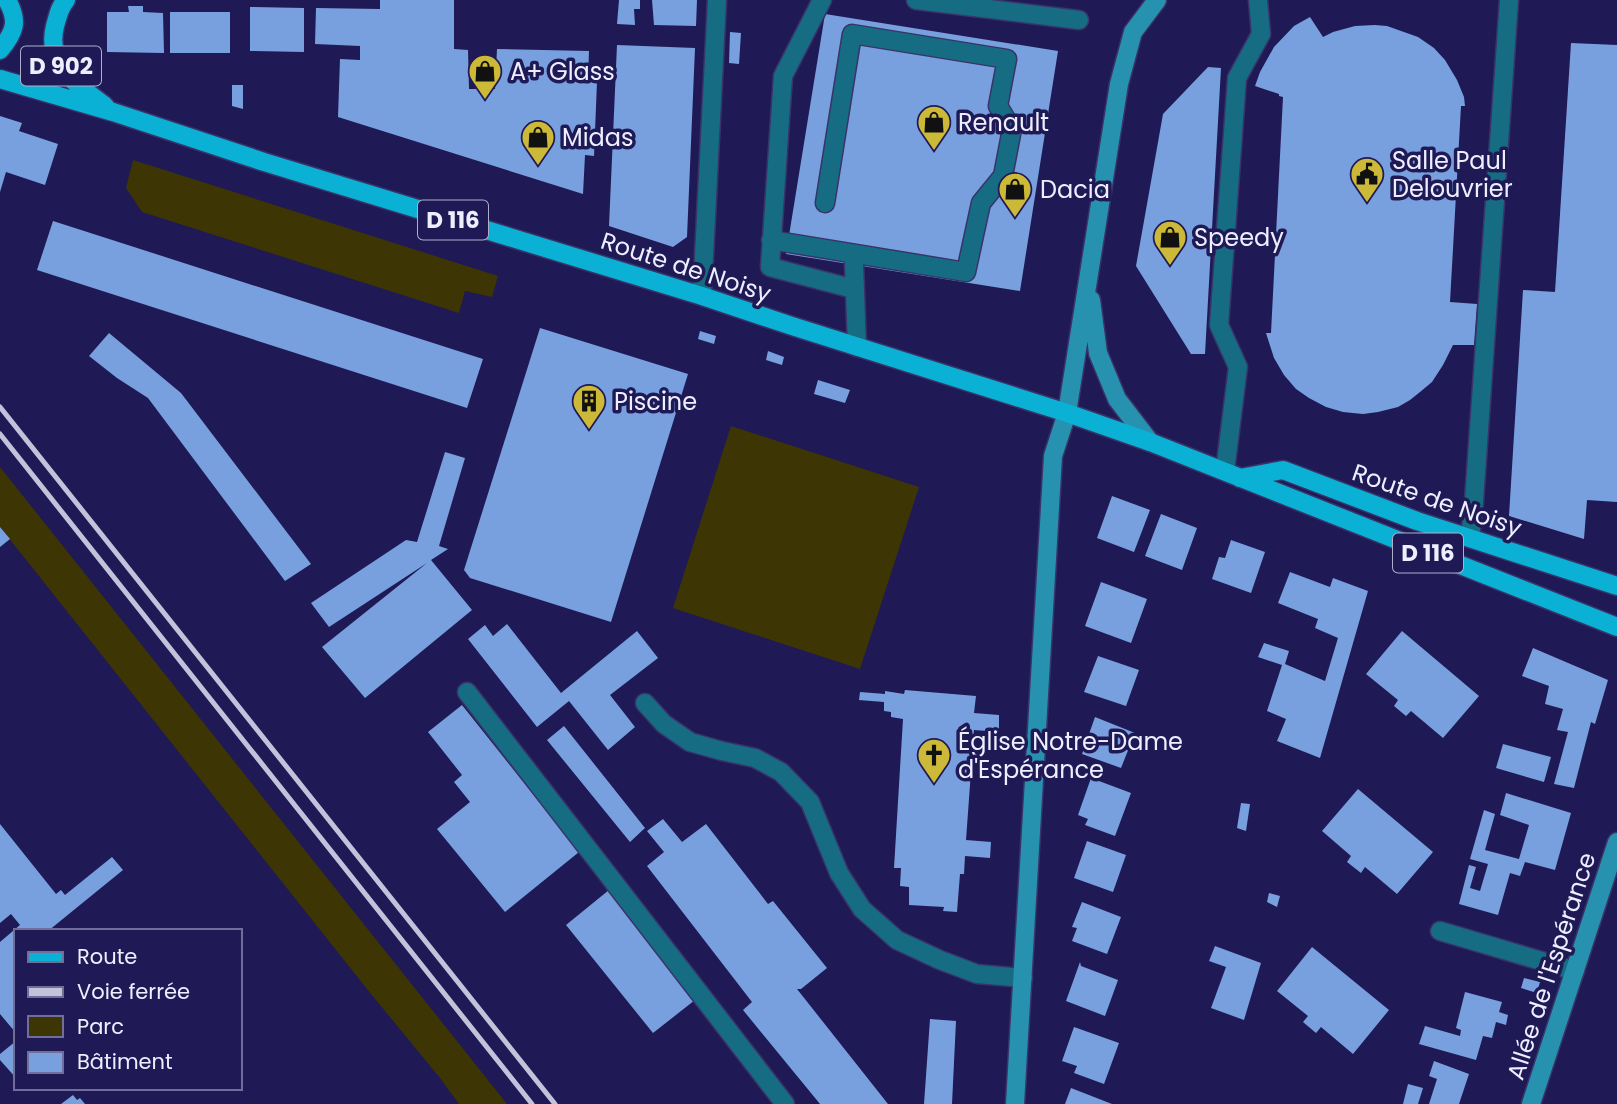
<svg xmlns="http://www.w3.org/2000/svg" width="1617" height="1104" font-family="Poppins,sans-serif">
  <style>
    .green { fill: #3d3504 }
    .building { fill: #79a0de }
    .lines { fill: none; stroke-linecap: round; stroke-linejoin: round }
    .lane-casing { stroke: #383469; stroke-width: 21 }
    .street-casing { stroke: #383469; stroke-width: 21 }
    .secondary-casing { stroke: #383469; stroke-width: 21 }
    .primary-casing { stroke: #383469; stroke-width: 21 }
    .lane { stroke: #166d83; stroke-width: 18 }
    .street { stroke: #166d83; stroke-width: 18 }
    .secondary { stroke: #2792af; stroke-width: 18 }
    .primary { stroke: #0ab1d5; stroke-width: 18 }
    .rail { stroke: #c2c2db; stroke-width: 5 }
    .labels { text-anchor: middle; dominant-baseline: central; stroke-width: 7; stroke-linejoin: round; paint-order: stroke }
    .shield { fill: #1f1a55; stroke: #afafcc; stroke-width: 2 }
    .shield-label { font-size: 23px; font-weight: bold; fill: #edefff }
    .poi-label { font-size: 24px; fill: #edefff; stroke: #1f1a55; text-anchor: start }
    .street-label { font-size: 24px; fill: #edefff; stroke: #1f1a55 }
  </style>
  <rect width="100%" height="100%" fill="#1f1a55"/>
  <path class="green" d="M133,160L498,276L492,297L465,291L459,313L142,212L126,188Z
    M731,426L919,487L860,669L673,608Z
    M0,467L507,1104H459L440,1078L371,994L0,527Z"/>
  <path class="building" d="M380,0H454V49L468,50L469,89H495L497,49L589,51L588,81L597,82L594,156L585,155L583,194L338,117L340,59L360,60V46L315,44L316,8L380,9Z
    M619,0H640V9H634L635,25L617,24Z
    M652,0H697L696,26L654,25Z
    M128,6H143V12L163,13L164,53L107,52V12H129Z
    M250,7L304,8V52L250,51Z
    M170,12H230V53H170Z
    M825,14L1058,51L1020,291L786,254Z
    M1310,17L1323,37L1333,32L1355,26L1375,25L1387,26L1418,37L1434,48L1445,60L1457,80L1464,97L1465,106H1461L1450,302L1477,304L1474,345H1453L1443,365L1432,382L1420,392L1410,400L1398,407L1378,412L1363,414L1343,412L1326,407L1309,398L1296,389L1284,375L1274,358L1266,333H1271L1283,97L1279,96V94L1255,86L1260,72L1274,47L1294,26Z
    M730,32L741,33L739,64L729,63Z
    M1571,43L1617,45V502L1587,500L1584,539L1509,516L1523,290L1555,292Z
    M617,45L695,48L687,237L673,247L609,226Z
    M1208,67L1221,68L1205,354H1191L1136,266L1163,114Z
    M232,85H243V109L232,106Z
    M0,116L22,123L19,131L58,144L45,185L6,172L0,192Z
    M53,221L483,359L467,408L37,270Z
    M540,328L688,374L611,622L470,578L464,570Z
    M700,331L716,336L714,344L698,339Z
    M109,333L181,393L311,564L285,581L148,398L117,378L89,356Z
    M768,351L784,357L782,365L766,360Z
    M818,380L850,390L845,403L814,394Z
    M445,452L465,458L439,546L448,549L431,560L472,610L365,698L322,647L427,563L329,627L311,603L406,540L417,542Z
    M1112,496L1150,510L1134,552L1097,538Z
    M1161,514L1197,528L1182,570L1145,556Z
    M0,527L10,539L0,547Z
    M1231,540L1265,552L1251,593L1212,579L1219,557L1225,558Z
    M1290,572L1330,587L1333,578L1368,591L1320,758L1277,741L1286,719L1267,711L1282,665L1258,657L1264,643L1289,651L1285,664L1325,681L1338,638L1315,628L1318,619L1278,603Z
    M1101,582L1147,599L1131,643L1085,626Z
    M507,624L561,693L637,631L658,658L610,695L635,727L608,750L569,701L537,727L468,639L485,625L493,636Z
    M1402,631L1479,696L1443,738L1411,711L1406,716L1394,706L1398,700L1366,674Z
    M1533,648L1608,680L1595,724L1591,722L1574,788L1554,784L1568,732L1557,730L1563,709L1545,704L1549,686L1522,676Z
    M1098,656L1139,670L1126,706L1084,692Z
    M905,690L976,696L974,713L999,715V732L974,730L966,840L991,842L990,858L965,856L964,874H960L957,912L943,911L944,907L909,905V887L900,886L901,868H894L903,719L891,717V712L884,711V702L859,700L860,692L885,694V691L904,694Z
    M462,705L579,852L505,912L437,829L470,802L454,782L462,775L428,732Z
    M1095,717L1135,733L1121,768L1082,754Z
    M564,726L645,828L630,842L547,740Z
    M1503,744L1551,757L1544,782L1496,768Z
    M1091,778L1131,793L1115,836L1085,825L1088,819L1078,815Z
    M1358,789L1433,852L1397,894L1365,867L1361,873L1347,862L1351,856L1322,831Z
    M1506,793L1571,813L1555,870L1525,862L1520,876L1510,873L1498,915L1459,904L1469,865L1476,867L1470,888L1480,891L1488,864L1470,859L1484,810L1495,814L1485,850L1519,859L1529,825L1500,815Z
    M1241,803L1250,804L1246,831L1237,828Z
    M663,819L682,842L706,824L768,904L773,901L827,968L801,989H797L888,1104H820L743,1010L752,1002L647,866L664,852L647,831Z
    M0,824L56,894L61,890L65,895L112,857L123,870L48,931H16V957L14,959L16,961V1033L0,1014V942L20,925L11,914L0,923Z
    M1087,841L1126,855L1113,892L1074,878Z
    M609,890L695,1000L653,1033L566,925Z
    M1269,893L1280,896L1277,907L1267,902Z
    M1082,902L1121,917L1107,954L1072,941L1077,928L1072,927Z
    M1215,946L1261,963L1244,1020L1211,1008L1226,967L1209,961Z
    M1312,947L1389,1010L1353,1054L1321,1027L1316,1033L1303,1022L1308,1016L1277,991Z
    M1080,962L1081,966L1118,980L1105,1016L1066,1001Z
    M1524,978L1540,982L1537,993L1521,988Z
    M1465,992L1502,1002L1499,1012L1508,1015L1506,1025L1496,1022L1492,1038L1483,1036L1476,1060L1419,1044L1425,1026L1460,1036L1461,1030L1456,1028Z
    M930,1019L956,1021L952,1104H924Z
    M1074,1027L1119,1043L1104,1084L1074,1073L1077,1066L1062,1061Z
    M16,1041V1078L0,1060V1054Z
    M1434,1061L1469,1074L1459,1104H1429L1437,1079L1429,1076Z
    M1408,1084L1423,1088L1418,1104H1403Z
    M1071,1088L1112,1104H1065Z
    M73,1095L77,1100L80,1098L85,1104H61Z"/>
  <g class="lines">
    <defs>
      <path id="lane" d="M822,0L783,76L770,267L854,289
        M916,0L1079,20
        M771,240L966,272L981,203L1003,176L1012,129L998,106L1007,59L852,34L825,203
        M854,264L857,347
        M1225,471L1238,367L1219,325L1237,78L1261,34L1258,0
        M1470,538L1474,501L1509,0
        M467,692L785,1104
        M645,703L664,724L690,742L722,751L755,758L781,772L810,802L839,873L862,909L897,940L940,960L977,974L1023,978
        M1440,931L1575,971"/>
      <path id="street" d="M702,296L717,0"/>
      <path id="secondary" d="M1091,300L1098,353L1117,399L1150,442
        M1015,1104L1053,456L1067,413L1119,84L1133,32L1157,0
        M1531,1104L1617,842"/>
      <path id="primary" d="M66,0C59,8 58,16 55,26C45,66 78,85 105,106
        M0,50C15,32 19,21 7,0
        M0,79L113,112L264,162L702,296L792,326L1067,413L1150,442L1617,627
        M1240,478L1283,470L1417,521L1617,586"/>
    </defs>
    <use href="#lane" class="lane-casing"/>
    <use href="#street" class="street-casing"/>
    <use href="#secondary" class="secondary-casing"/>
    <use href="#primary" class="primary-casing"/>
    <use href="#lane" class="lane"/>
    <use href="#street" class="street"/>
    <use href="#secondary" class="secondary"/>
    <use href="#primary" class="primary"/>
    <path class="rail" d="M0,407L555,1104
      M0,434L532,1104"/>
  </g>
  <defs>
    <symbol id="shop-pin" viewBox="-11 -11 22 30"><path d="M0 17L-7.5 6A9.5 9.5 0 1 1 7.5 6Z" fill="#cdb938" stroke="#1f1a55"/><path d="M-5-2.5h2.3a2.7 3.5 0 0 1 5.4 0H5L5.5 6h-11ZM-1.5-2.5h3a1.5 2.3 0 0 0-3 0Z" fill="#111"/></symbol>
    <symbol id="civic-pin" viewBox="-11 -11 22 30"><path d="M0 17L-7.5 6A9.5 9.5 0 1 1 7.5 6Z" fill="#cdb938" stroke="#1f1a55"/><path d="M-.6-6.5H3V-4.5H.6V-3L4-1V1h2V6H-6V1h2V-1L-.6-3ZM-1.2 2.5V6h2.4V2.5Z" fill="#111"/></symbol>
    <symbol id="building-pin" viewBox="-11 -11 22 30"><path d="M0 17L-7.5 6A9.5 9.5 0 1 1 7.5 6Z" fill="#cdb938" stroke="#1f1a55"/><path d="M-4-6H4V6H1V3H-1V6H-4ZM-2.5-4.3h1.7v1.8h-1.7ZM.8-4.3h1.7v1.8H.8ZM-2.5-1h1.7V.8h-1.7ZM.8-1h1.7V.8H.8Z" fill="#111"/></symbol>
    <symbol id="church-pin" viewBox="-11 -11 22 30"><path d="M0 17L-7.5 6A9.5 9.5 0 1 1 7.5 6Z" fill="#cdb938" stroke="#1f1a55"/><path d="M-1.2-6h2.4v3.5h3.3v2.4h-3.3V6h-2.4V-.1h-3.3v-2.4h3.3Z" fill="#111"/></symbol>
  </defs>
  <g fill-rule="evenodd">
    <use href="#shop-pin" x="466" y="52" width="38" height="52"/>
    <use href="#shop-pin" x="915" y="103" width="38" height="52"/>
    <use href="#shop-pin" x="519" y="118" width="38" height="52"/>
    <use href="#civic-pin" x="1348" y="155" width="38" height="52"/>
    <use href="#shop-pin" x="996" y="170" width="38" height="52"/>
    <use href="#shop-pin" x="1151" y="218" width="38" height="52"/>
    <use href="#building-pin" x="570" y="382" width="38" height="52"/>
    <use href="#church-pin" x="915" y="736" width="38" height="52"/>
  </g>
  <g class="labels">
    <g class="shield">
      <rect x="21" y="46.5" width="80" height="39" rx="5"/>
      <rect x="418" y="200.5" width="70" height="39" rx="5"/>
      <rect x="1393" y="533.5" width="70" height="39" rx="5"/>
    </g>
    <g class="shield-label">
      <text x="61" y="66">D 902</text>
      <text x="453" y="220">D 116</text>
      <text x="1428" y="553">D 116</text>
    </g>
    <g class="poi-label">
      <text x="510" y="71">A+ Glass</text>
      <text x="958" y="122">Renault</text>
      <text x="562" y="137">Midas</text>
      <text x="1392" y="160">Salle Paul<tspan x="1392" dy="28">Delouvrier</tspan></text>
      <text x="1040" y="189">Dacia</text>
      <text x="1194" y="237">Speedy</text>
      <text x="614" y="401">Piscine</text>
      <text x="958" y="741">Église Notre-Dame<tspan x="958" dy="28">d'Espérance</tspan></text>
    </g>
    <g class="street-label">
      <text transform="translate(686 267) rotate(18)">Route de Noisy</text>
      <text transform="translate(1437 500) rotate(19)">Route de Noisy</text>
      <text transform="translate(1551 966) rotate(-72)">Allée de l'Espérance</text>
    </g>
  </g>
  <rect x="14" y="929" width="228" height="161" fill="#1f1a55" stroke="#716f99" stroke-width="2"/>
  <rect x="28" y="952" width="35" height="10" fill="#0ab1d5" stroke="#716f99" stroke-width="2"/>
  <text x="77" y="964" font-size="21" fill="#edefff">Route</text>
  <rect x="28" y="987" width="35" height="10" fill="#c2c2db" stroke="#716f99" stroke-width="2"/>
  <text x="77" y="999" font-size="21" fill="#edefff">Voie ferrée</text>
  <rect x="28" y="1016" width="35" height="21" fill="#3d3504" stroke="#716f99" stroke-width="2"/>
  <text x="77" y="1034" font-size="21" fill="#edefff">Parc</text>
  <rect x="28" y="1052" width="35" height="21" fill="#79a0de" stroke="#716f99" stroke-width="2"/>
  <text x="77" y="1069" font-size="21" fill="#edefff">Bâtiment</text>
</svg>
